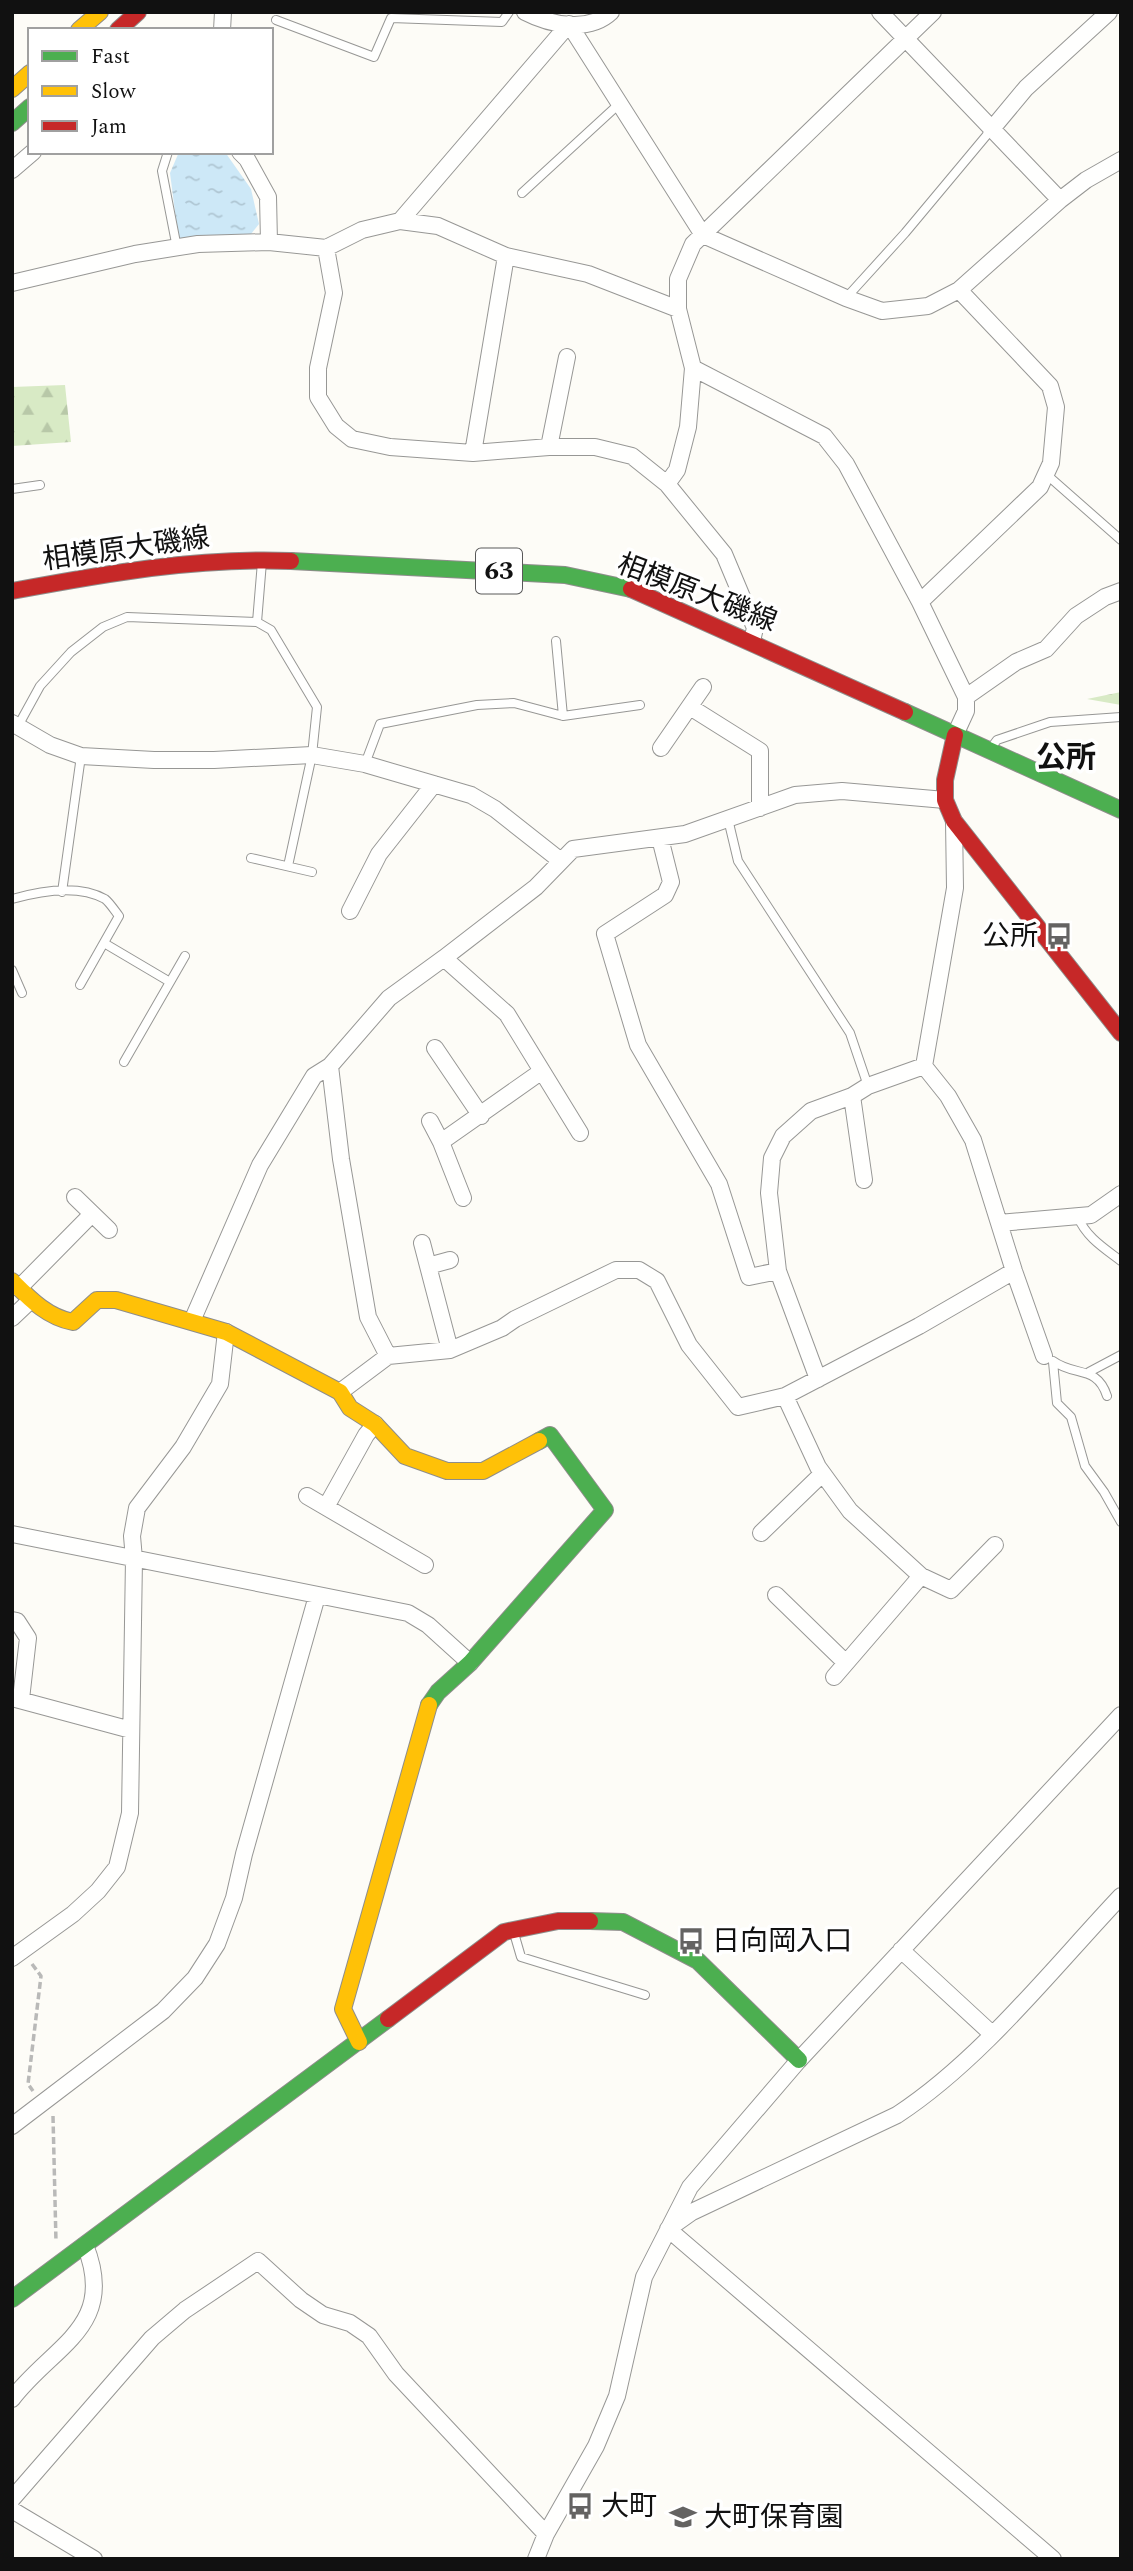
<svg xmlns="http://www.w3.org/2000/svg" width="1133" height="2571" font-family="Spectral,'Noto Sans JP',serif">
  <style>
    .forest { fill: url(#forest-firs) }
    .water { fill: url(#water-ripples) }
    .lines { fill: none; stroke-linecap: round; stroke-linejoin: round }
    .lane-casing { stroke: #979795; stroke-width: 10 }
    .street-casing { stroke: #979795; stroke-width: 18 }
    .fast-casing { stroke: #8e8d8b; stroke-width: 18 }
    .slow-casing { stroke: #8e8d8b; stroke-width: 18 }
    .jam-casing { stroke: #8e8d8b; stroke-width: 18 }
    .path { stroke: #b9b9b8; stroke-width: 3.5; stroke-dasharray: 7 3.5; stroke-linecap: butt }
    .lane { stroke: #fffffe; stroke-width: 8 }
    .street { stroke: #fffffe; stroke-width: 16 }
    .fast { stroke: #4caf50; stroke-width: 16 }
    .slow { stroke: #ffc107; stroke-width: 16 }
    .jam { stroke: #c62828; stroke-width: 16 }
    .labels { text-anchor: middle; dominant-baseline: central; stroke-width: 7; stroke-linejoin: round; paint-order: stroke }
    .shield { fill: #fff; stroke: #585858; stroke-width: 2 }
    .shield-label { font-size: 26px; font-weight: bold; fill: #111 }
    .street-label { font-size: 28px; fill: #111; stroke: #fff }
    .poi-label { font-size: 28px; fill: #111; stroke: #fff; text-anchor: start }
    .neighbourhood-label { font-size: 30px; font-weight: bold; fill: #111; stroke: #fff }
  </style>
  <defs>
    <pattern id="forest-firs" width="22" height="20" patternUnits="userSpaceOnUse" patternTransform="scale(1.75)"><rect width="22" height="20" fill="#d8eac5"/><path d="M5 1l3.5 6h-7zM16 11l3.5 6h-7z" fill="#b8c8a8"/></pattern>
    <pattern id="water-ripples" width="26" height="14" patternUnits="userSpaceOnUse" patternTransform="scale(1.75)"><rect width="26" height="14" fill="#cde8f7"/><path d="M2 4q2-2 4 0t4 0M15 11q2-2 4 0t4 0" fill="none" stroke="#afc6d3"/></pattern>
  </defs>
  <rect width="100%" height="100%" fill="#fdfcf7"/>
  <path class="forest" d="M65,385L71,442L12,446V387Z
    M1121,692V705L1087,699Z"/>
  <path class="water" d="M179,152H225L251,189L259,224L251,234L179,243L170,173Z"/>
  <g class="lines">
    <defs>
      <path id="lane" d="M276,20L374,57L391,18L502,22L509,12
        M168,152L162,171L177,248
        M522,193L619,104
        M846,298L905,233L991,130
        M1046,474L1121,540
        M12,489L40,485
        M257,622L262,562
        M556,641L563,716
        M18,726L40,686L71,652L103,627L127,617L257,622L271,630L317,707L312,755L288,866
        M991,748L997,740L1050,722L1121,717
        M365,764L380,724L477,705L514,703L563,716L640,705
        M728,819L738,861L850,1033L868,1086
        M251,858L312,872
        M62,892L81,756
        M12,899C40,891 78,884 105,899C110,903 115,911 119,916L80,985
        M104,943L170,982
        M12,970L22,993
        M124,1062L185,956
        M1078,1217C1086,1237 1104,1248 1121,1261
        M1053,1361C1075,1377 1097,1365 1107,1396
        M1053,1362L1057,1403L1071,1417L1085,1466L1104,1492L1121,1522
        M1089,1372L1121,1355
        M514,1933L521,1957L645,1995"/>
      <path id="street" d="M525,12C550,25 589,33 611,12
        M880,12L1060,200
        M222,30L223,12
        M991,130L1026,88L1109,12
        M240,152L247,159L268,197L269,242L326,248L362,230L400,221L438,226L506,256L588,274L678,309
        M12,170L33,152
        M400,221L569,24L703,235L846,298L882,311L928,306L959,290L1060,200L1086,180L1121,160
        M326,248L334,293L318,368V397L336,426L352,439L390,447L473,453L549,447H595L632,456L667,484L724,554L755,628L752,641
        M12,283L135,254L198,244L269,242
        M693,368L824,436L846,464L920,602L966,697V711L955,735
        M549,447L567,357
        M473,453L506,256
        M667,484L677,470L688,427L693,368L678,309V279L693,244L933,12
        M920,602L1040,487L1051,463L1056,407L1050,386L959,290
        M966,697L1016,662L1046,649L1076,616L1105,597L1121,591
        M690,707L760,751V808
        M12,723L50,745L81,756L154,760H214L312,755L365,764L471,795L495,809L561,861
        M661,748L703,687
        M954,821L955,888L924,1066L948,1096L973,1140L1014,1271L1044,1356
        M660,838L671,882L665,895L605,934L638,1045L719,1184L749,1277L778,1271
        M350,911L379,854L434,784
        M444,958L507,1014L580,1133
        M435,1048L481,1116
        M330,1066L341,1159L368,1317L388,1356
        M852,1096L864,1180
        M430,1121L441,1142L463,1198
        M441,1142L542,1071
        M75,1197L109,1230
        M999,1223L1091,1215L1121,1194
        M422,1243L450,1350
        M428,1266L450,1260
        M19,1288L92,1214
        M12,1318L31,1300
        M192,1321L260,1165L314,1076L330,1066L389,998L444,958L536,887L573,849L685,834L795,795L842,791L945,800
        M818,1379L778,1271L769,1193L772,1158L783,1136L811,1111L852,1096L868,1086L924,1066
        M340,1392L388,1356L450,1350L502,1328L515,1319L616,1270H639L657,1281L689,1345L738,1407L785,1396L919,1326L1014,1271
        M785,1396L818,1467L850,1511L921,1576L951,1590L995,1545
        M307,1496L425,1565
        M326,1507L366,1435L375,1424
        M761,1533L822,1474
        M12,1534L408,1613L428,1625L470,1663
        M776,1595L846,1663
        M12,1620L17,1621L28,1638L21,1699
        M834,1677L921,1576
        M12,1698L131,1730
        M901,1950L992,2034
        M12,1958L73,1914L98,1891L117,1867L130,1813L134,1559L132,1536L137,1508L183,1447L220,1384L226,1332
        M12,2126L163,2011L195,1978L217,1944L234,1898L244,1854L317,1596
        M12,2399C53,2345 118,2327 85,2245
        M12,2499L152,2338L185,2310L258,2261L301,2300L323,2315L350,2323L369,2336L396,2374L546,2534
        M12,2510L94,2559
        M536,2559L546,2534L596,2446L617,2396L644,2277L690,2187L799,2060L1121,1715
        M1053,2559L668,2229L692,2212L897,2115C981,2060 1052,1969 1121,1896"/>
      <path id="fast" d="M12,123L30,107
        M291,561L565,575L631,589
        M905,712L1121,810
        M429,1705L438,1692L470,1663L605,1510L550,1435L539,1441
        M590,1921L623,1922L698,1961L799,2060
        M12,2299L388,2019"/>
      <path id="slow" d="M79,30L100,12
        M12,89L30,73
        M12,1281C30,1299 47,1317 73,1322L97,1300H116L226,1332L340,1392L350,1408L375,1424L405,1456L447,1471H483L539,1441
        M359,2042L343,2009L429,1705"/>
      <path id="jam" d="M118,30L138,12
        M631,589L905,712
        M12,591C104,574 197,557 291,561
        M955,735L945,780V800L954,821L1121,1033
        M388,2019L504,1932L558,1921H590"/>
    </defs>
    <use href="#lane" class="lane-casing"/>
    <use href="#street" class="street-casing"/>
    <use href="#fast" class="fast-casing"/>
    <use href="#slow" class="slow-casing"/>
    <use href="#jam" class="jam-casing"/>
    <path class="path" d="M32,1964L41,1976L28,2084L33,2091
      M53,2116L56,2242"/>
    <use href="#lane" class="lane"/>
    <use href="#street" class="street"/>
    <use href="#fast" class="fast"/>
    <use href="#slow" class="slow"/>
    <use href="#jam" class="jam"/>
  </g>
  <defs>
    <symbol id="bus-bare" viewBox="-9 -9 18 18"><path d="M-5-6H5V4H4V6H2V4H-2V6H-4V4H-5ZM-3.5-4V0h7V-4ZM-3.5 1.2v1.5H-2V1.2ZM2 1.2v1.5H3.5V1.2Z" fill="#646362" stroke="#fff" stroke-width="2.5" paint-order="stroke"/></symbol>
    <symbol id="school-bare" viewBox="-9 -9 18 18"><path d="M0-5L7-2L0 1L-7-2ZM-4 1L0 2.5L4 1V4Q0 6-4 4Z" fill="#646362" stroke="#fff" stroke-width="2.5" paint-order="stroke"/></symbol>
  </defs>
  <g fill-rule="evenodd">
    <use href="#bus-bare" x="1040" y="917" width="38" height="38"/>
    <use href="#bus-bare" x="672" y="1922" width="38" height="38"/>
    <use href="#bus-bare" x="561" y="2487" width="38" height="38"/>
    <use href="#school-bare" x="664" y="2498" width="38" height="38"/>
  </g>
  <g class="labels">
    <rect class="shield" x="476" y="548.5" width="46" height="45" rx="5"/>
    <g class="shield-label">
      <text x="499" y="571">63</text>
    </g>
    <g class="street-label">
      <text transform="translate(126 549) rotate(-8)">相模原大磯線</text>
      <text transform="translate(697 593) rotate(21)">相模原大磯線</text>
    </g>
    <g class="poi-label">
      <text x="1038" y="936" text-anchor="end">公所</text>
      <text x="712" y="1941">日向岡入口</text>
      <text x="601" y="2506">大町</text>
      <text x="704" y="2517">大町保育園</text>
    </g>
    <g class="neighbourhood-label">
      <text x="1066" y="758">公所</text>
    </g>
  </g>
  <rect width="1133" height="2571" fill="none" stroke="#111111" stroke-width="28"/>
  <rect x="28" y="28" width="245" height="126" fill="#ffffff" stroke="#a0a0a0" stroke-width="2"/>
  <rect x="42" y="51" width="35" height="10" fill="#4caf50" stroke="#a0a0a0" stroke-width="2"/>
  <text x="91" y="63" font-size="21" fill="#111111">Fast</text>
  <rect x="42" y="86" width="35" height="10" fill="#ffc107" stroke="#a0a0a0" stroke-width="2"/>
  <text x="91" y="98" font-size="21" fill="#111111">Slow</text>
  <rect x="42" y="121" width="35" height="10" fill="#c62828" stroke="#a0a0a0" stroke-width="2"/>
  <text x="91" y="133" font-size="21" fill="#111111">Jam</text>
</svg>
